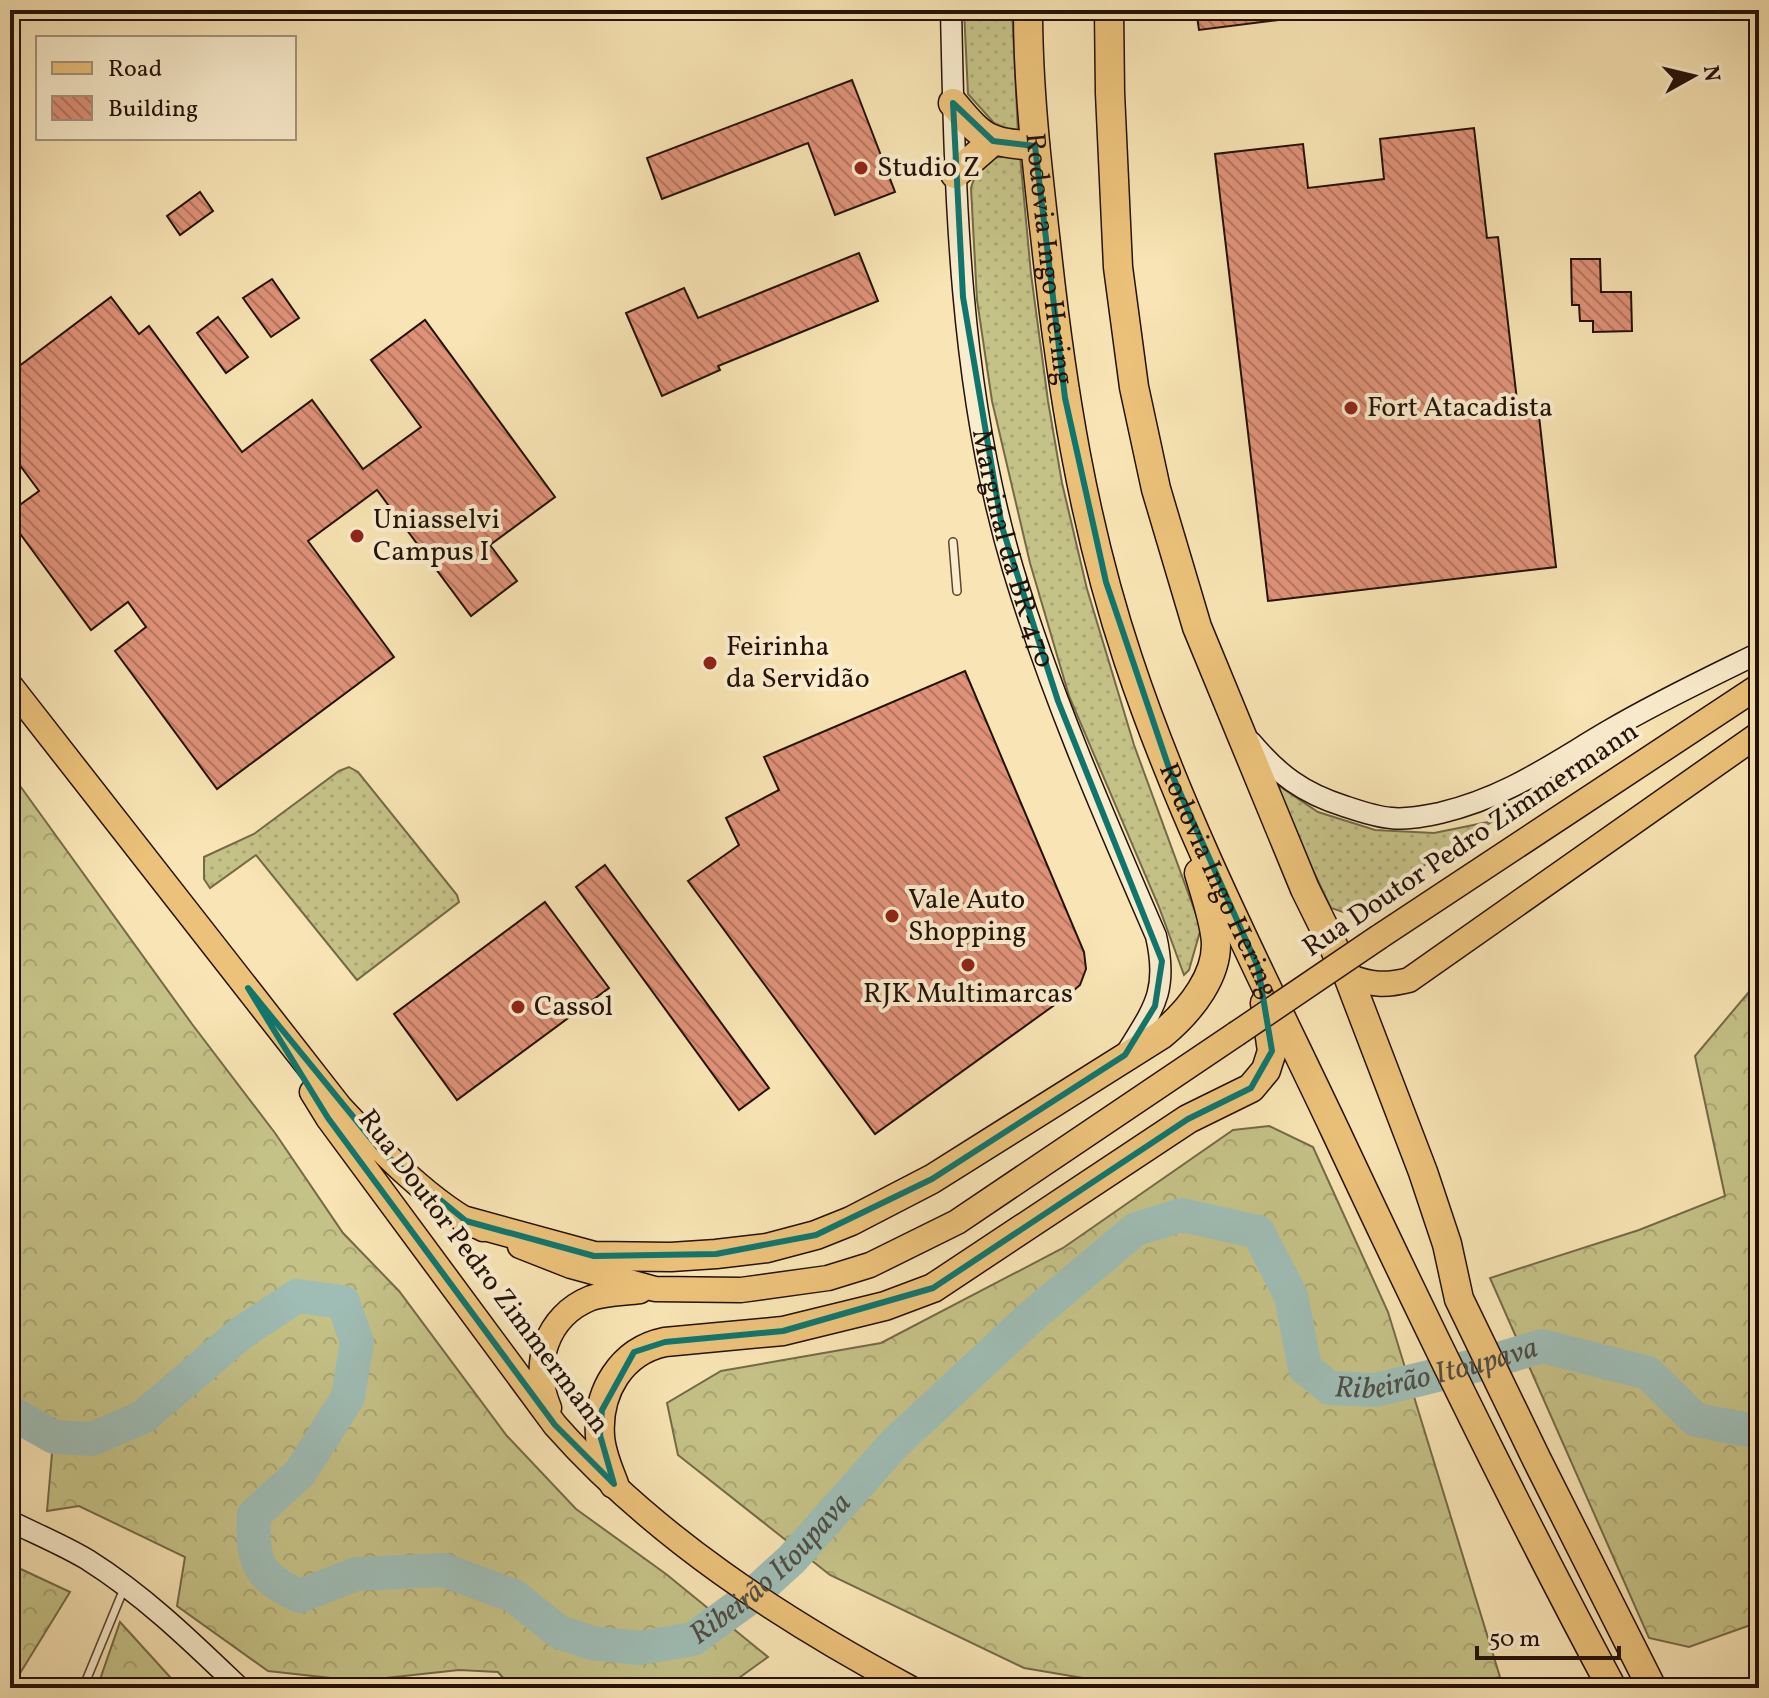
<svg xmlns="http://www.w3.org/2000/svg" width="1769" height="1698" font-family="Vollkorn,serif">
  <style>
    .grass { fill: url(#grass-dots); stroke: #746a48; stroke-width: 2 }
    .forest { fill: url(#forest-crowns); stroke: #746a48; stroke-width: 2 }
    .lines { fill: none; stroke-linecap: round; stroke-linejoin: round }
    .river { stroke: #9fbdb5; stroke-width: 34 }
    .building { fill: url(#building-back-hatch); stroke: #241108; stroke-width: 2 }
    .lane-casing { stroke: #594633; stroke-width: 10 }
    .secondary-casing { stroke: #241108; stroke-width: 23 }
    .primary-casing { stroke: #241108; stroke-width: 27 }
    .highway-casing { stroke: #241108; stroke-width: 31 }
    .lane { stroke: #faedce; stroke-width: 7 }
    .secondary { stroke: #faedce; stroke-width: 20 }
    .primary { stroke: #ecc27a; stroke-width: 24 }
    .highway { stroke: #ecc27a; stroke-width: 28 }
    .primary-bridge-casing { stroke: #241108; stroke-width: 27; stroke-linecap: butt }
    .primary-bridge { stroke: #ecc27a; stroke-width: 24 }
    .marked { fill: none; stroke: #0f766e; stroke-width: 6; stroke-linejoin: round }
    .poi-dot { fill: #8f2418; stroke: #faedce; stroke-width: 3 }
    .labels { text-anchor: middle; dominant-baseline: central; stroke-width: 8; stroke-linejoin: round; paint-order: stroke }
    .poi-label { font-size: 28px; fill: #241108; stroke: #faedce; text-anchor: start }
    .street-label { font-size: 28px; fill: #241108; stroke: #faedce }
    .water-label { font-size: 30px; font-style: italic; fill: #4f4d45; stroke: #faedce }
  </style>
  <defs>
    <pattern id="grass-dots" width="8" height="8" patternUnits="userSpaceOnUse" patternTransform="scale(2)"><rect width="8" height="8" fill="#c5c287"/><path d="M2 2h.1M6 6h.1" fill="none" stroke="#a9a673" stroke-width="1.8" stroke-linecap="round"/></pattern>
    <pattern id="forest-crowns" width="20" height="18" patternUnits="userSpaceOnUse" patternTransform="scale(2)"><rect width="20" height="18" fill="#c5c287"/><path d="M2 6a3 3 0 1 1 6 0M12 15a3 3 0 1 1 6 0" fill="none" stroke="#a9a673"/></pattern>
    <pattern id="building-back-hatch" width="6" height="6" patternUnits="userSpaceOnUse" patternTransform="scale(2)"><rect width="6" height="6" fill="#df9278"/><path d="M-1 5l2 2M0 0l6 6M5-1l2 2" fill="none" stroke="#b57660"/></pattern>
  </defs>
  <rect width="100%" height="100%" fill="#f8e4b4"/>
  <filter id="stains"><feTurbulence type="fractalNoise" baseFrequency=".0025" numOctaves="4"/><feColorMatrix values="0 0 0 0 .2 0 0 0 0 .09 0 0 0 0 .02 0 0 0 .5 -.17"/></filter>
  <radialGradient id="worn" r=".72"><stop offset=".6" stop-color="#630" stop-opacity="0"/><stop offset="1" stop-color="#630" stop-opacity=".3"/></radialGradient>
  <path class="grass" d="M964,10H1012L1018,133L994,123L968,94Z
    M1020,156L1031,274L1048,401L1062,483L1087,589L1134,745L1201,928L1189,970L1184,975L1159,907L1069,696L1030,563L992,401L977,300L971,188L978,167L987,158Z
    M349,767L358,772L457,895L459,902L357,980L256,855L210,888L204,879V857L254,834L339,771Z
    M1269,779L1318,812L1375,830L1434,833L1493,821L1349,914L1331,908Z"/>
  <path class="forest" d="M10,772L192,1024L275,1133L343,1233L399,1291L507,1436L576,1509L666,1574L768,1657L725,1688H512L498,1672L459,1670L358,1681L268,1671L177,1606L185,1557L79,1506L47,1511L55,1419L38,1417L10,1404Z
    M1759,980V1622L1689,1647L1649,1638L1490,1278L1639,1230L1725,1196L1695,1056Z
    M1269,1126L1313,1147L1388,1312L1500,1677L1461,1688H1142L1024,1668L830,1575L678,1455L667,1403L721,1371L881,1343L1063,1248L1233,1130Z
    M10,1564L70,1592L11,1688H10Z
    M120,1622L180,1688H97Z"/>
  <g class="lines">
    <path class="river" id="s1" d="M10,1412L54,1437L92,1439L143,1417L241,1333L297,1296L343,1302L357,1342L348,1397L300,1473L254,1515C252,1561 256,1576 300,1596L356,1574L444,1570L514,1596L559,1632L592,1643L639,1648L693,1639L748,1599L792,1559L895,1443L1032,1316L1136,1229L1182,1215L1258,1232L1291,1296L1305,1368L1330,1388L1376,1390L1486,1363L1542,1346L1648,1373L1696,1420L1759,1432"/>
  </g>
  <path class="building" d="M1196,10H1278V20L1199,30Z
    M852,80L895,192L835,215L808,143L662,199L647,158Z
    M1474,128L1487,238L1498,237L1518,409L1538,407L1556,567L1268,601L1215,154L1303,144L1308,188L1384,179L1380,139Z
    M200,192L213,211L180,235L167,216Z
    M859,253L878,301L718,366L720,370L662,396L626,313L684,288L698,318Z
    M1571,259H1600L1601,292H1631L1632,331L1593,332V321H1580L1579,305H1572Z
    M272,279L299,318L271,337L243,298Z
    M111,297L139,334L149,326L242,452L312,400L363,469L421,427L371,360L425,320L555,497L490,545L517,581L471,616L377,490L308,541L394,657L217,789L115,651L146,627L128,602L91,630L10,520V512L39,491L10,452V373Z
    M218,317L248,357L226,373L197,333Z
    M965,671L1084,952L1086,969L1080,985L1067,996L875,1134L688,881L739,845L726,818L779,790L764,757Z
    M605,865L769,1088L739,1110L576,887Z
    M545,902L609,988L457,1100L394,1014Z"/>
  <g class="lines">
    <defs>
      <path id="lane" d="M953,542L957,591
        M83,1688L125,1586"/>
      <g id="secondary">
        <path id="s2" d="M951,10C955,197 959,388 1013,569C1051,695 1104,816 1156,936C1169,992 1153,1009 1125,1055"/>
        <path d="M1251,742C1279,775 1303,793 1344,806C1359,811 1376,817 1391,818C1407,820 1425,816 1440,813C1507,797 1550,765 1608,731C1657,702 1708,678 1759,653"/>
        <path d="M10,1521C36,1534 63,1545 88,1560C145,1596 192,1642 240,1688"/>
      </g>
      <path id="primary" d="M10,685L340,1107C379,1149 431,1204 483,1229
        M1379,937L1759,686
        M1348,976C1370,985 1386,986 1409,980L1759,734
        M312,1092L328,1118L555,1425C653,1536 781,1619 910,1688
        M520,1246L571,1266L655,1289L741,1290L828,1278L870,1265L957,1222L1236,1034
        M549,1408C531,1365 546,1316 591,1298C605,1293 625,1293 640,1291"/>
      <g id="highway">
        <path id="s3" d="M1028,10C1028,88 1037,166 1046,244C1061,385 1083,524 1128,659C1182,822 1262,976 1335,1130C1423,1318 1514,1505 1612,1688"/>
        <path d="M1109,10L1110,93L1118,267L1134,387L1156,489L1197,627L1305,889L1348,976L1423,1172L1447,1244L1459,1299L1537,1460L1652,1688"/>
        <path d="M953,103C984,140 987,142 1035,146"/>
        <path d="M955,174L993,141"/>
        <path d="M466,1221L594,1256L671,1257L716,1254L767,1248L816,1235L851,1221L932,1179L1161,1035C1189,1012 1222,973 1215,934C1212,914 1205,893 1199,873"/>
        <path d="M614,1484C608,1468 601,1453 600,1436C597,1392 621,1351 665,1342L783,1331L885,1306L933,1288L1188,1119L1251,1088L1266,1070L1272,1051L1265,1003"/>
      </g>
    </defs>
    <use href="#lane" class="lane-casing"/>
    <use href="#secondary" class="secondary-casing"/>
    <use href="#primary" class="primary-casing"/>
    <use href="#highway" class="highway-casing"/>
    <use href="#lane" class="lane"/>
    <use href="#secondary" class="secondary"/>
    <use href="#primary" class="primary"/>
    <use href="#highway" class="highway"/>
    <defs>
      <path id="primary-bridge" d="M1236,1034L1379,937"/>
    </defs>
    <use href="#primary-bridge" class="primary-bridge-casing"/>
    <use href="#primary-bridge" class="primary-bridge"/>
  </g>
  <path class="marked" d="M953,103L993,141L1035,146L1065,398L1106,582L1169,768L1258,967L1272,1051L1251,1088L1188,1119L933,1288L783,1331L665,1342L634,1352L602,1410L600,1435L614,1484L555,1425L328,1118L248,988L382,1152L466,1221L594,1256L716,1254L816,1235L932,1179L1125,1055L1155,1006L1162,961L1058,701L1002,527L963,297Z"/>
  <g class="poi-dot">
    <circle cx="861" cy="168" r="8"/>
    <circle cx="1351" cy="408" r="8"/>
    <circle cx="357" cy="536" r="8"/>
    <circle cx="710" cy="663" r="8"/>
    <circle cx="892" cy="916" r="8"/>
    <circle cx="968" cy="965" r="8"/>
    <circle cx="518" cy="1007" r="8"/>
  </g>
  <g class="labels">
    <g class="poi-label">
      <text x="877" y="168">Studio Z</text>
      <text x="1367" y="408">Fort Atacadista</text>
      <text x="373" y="520">Uniasselvi<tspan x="373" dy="32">Campus I</tspan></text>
      <text x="726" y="647">Feirinha<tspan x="726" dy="32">da Servidão</tspan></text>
      <text x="908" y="900">Vale Auto<tspan x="908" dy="32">Shopping</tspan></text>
      <text x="968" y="994" text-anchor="middle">RJK Multimarcas</text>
      <text x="534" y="1007">Cassol</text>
    </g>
    <g class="street-label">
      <text stroke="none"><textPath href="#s3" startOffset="250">Rodovia Ingo Hering</textPath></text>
      <text stroke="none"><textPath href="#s2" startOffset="544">Marginal da BR-470</textPath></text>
      <text transform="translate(1471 840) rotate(-34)">Rua Doutor Pedro Zimmermann</text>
      <text stroke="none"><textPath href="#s3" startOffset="898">Rodovia Ingo Hering</textPath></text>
      <text transform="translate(483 1272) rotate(53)">Rua Doutor Pedro Zimmermann</text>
    </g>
    <g class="water-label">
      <text stroke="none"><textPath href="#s1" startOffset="2174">Ribeirão Itoupava</textPath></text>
      <text stroke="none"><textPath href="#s1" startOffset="1262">Ribeirão Itoupava</textPath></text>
    </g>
  </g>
  <rect width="1769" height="1698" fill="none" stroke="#f8e4b4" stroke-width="40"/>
  <rect x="12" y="12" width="1745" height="1674" fill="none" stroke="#241108" stroke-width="4"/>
  <rect x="20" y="20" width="1729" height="1658" fill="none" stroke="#241108" stroke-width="2"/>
  <rect x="36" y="36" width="260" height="104" fill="#faedce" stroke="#a4957f" stroke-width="2"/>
  <rect x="52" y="62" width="40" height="12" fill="#ecc27a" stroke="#a4957f" stroke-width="2"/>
  <text x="108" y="76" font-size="24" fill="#241108">Road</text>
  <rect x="52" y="96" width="40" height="24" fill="url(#building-back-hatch)" stroke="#a4957f" stroke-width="2"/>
  <text x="108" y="116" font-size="24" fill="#241108">Building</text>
  <g transform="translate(1693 76) rotate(82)" stroke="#faedce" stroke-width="6" paint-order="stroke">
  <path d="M0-6L14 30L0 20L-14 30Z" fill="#241108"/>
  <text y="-12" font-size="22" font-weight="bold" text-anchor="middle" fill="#241108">N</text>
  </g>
  <path d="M1477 1646v12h142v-12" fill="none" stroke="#241108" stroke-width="4"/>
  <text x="1489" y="1646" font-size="24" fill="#241108" stroke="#faedce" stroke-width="6" paint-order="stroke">50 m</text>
  <rect width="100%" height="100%" filter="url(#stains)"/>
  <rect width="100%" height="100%" fill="url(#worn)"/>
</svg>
